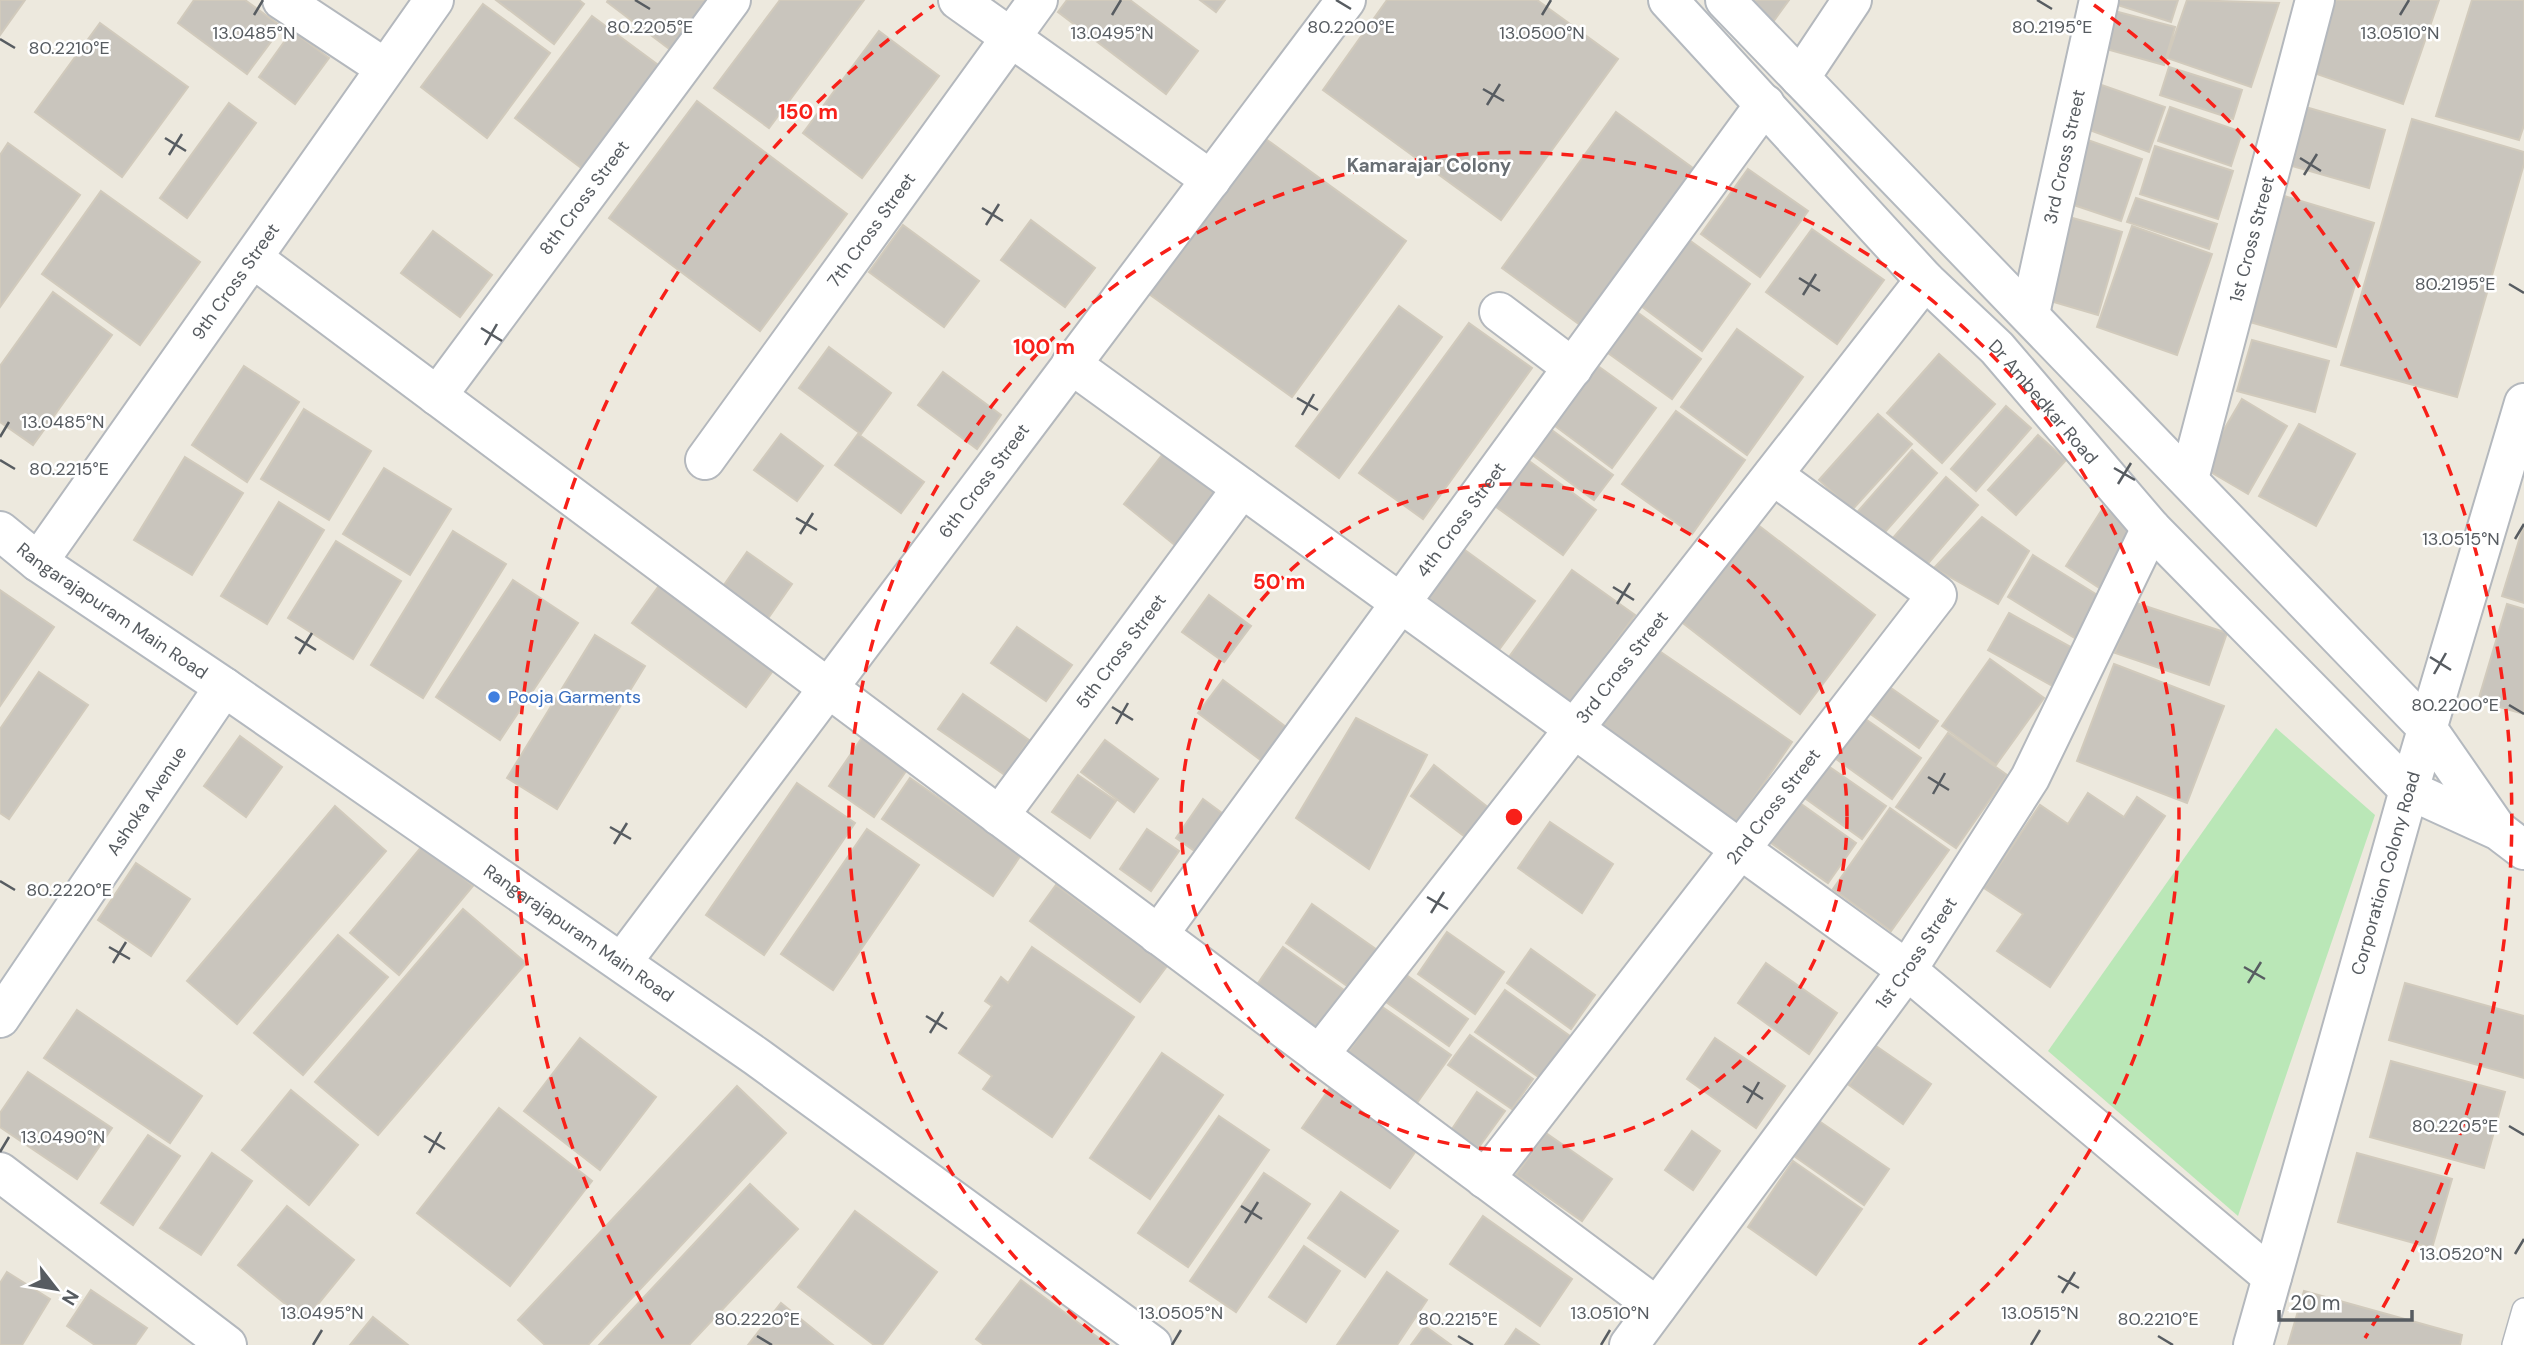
<svg xmlns="http://www.w3.org/2000/svg" width="2524" height="1345" font-family="'DM Sans',sans-serif">
  <style>
    .green { fill: #bae7b7 }
    .building { fill: #c9c5bd; stroke: #d1cabc; stroke-width: 2 }
    .lines { fill: none; stroke-linecap: round; stroke-linejoin: round }
    .lane-casing { stroke: #b4b8bd; stroke-width: 26 }
    .street-casing { stroke: #b4b8bd; stroke-width: 42 }
    .secondary-casing { stroke: #b4b9bf; stroke-width: 42 }
    .lane { stroke: #fff; stroke-width: 23 }
    .street { stroke: #fff; stroke-width: 38 }
    .secondary { stroke: #fff; stroke-width: 38 }
    .ticks { fill: none; stroke: #575c61; stroke-width: 2.5 }
    .ring { fill: none; stroke: #f82019; stroke-width: 3.5; stroke-dasharray: 12 9 }
    .shop-dot { fill: #3f7fe0; stroke: #fff; stroke-width: 2.5 }
    .labels { text-anchor: middle; dominant-baseline: central; stroke-width: 5; stroke-linejoin: round; paint-order: stroke }
    .street-label { font-size: 18px; fill: #575c61; stroke: #fff }
    .shop-label { font-size: 18px; fill: #366cbe; stroke: #fff; text-anchor: start }
    .neighbourhood-label { font-size: 19px; font-weight: bold; fill: #686e73; stroke: #fff }
    .ticks-label { font-size: 18px; text-anchor: middle; fill: #575c61; stroke: #fff; stroke-width: 5; stroke-linejoin: round; paint-order: stroke }
    .centre { fill: #f82019; stroke: #fff; stroke-width: 3.5 }
    .ring-label { font-size: 21px; text-anchor: middle; font-weight: bold; fill: #f82019; stroke: #fff; stroke-width: 5; stroke-linejoin: round; paint-order: stroke }
  </style>
  <rect width="100%" height="100%" fill="#ede9de"/>
  <path class="green" d="M2276,728L2375,815L2238,1216L2048,1051Z"/>
  <path class="building" d="M0,0H25L0,35Z
    M194,0H245L282,27L247,74L178,23Z
    M496,0H579L584,4L554,44Z
    M608,0H717L680,57L607,2Z
    M780,0H864L769,128L714,88Z
    M1067,0H1130L1198,51L1166,94L1058,12Z
    M1200,0H1225L1216,12Z
    M1387,0H1537L1618,59L1501,220L1323,90Z
    M1743,0H1789L1773,22Z
    M2102,0H2178L2171,22Z
    M2187,0L2279,3L2251,87L2167,58Z
    M2336,0H2439L2403,104L2311,72Z
    M2472,0H2524V125L2519,140L2436,116Z
    M483,4L550,53L487,138L421,87Z
    M2103,8L2175,27L2164,65L2092,45Z
    M592,16L669,73L592,176L515,118Z
    M100,23L188,87L122,177L35,112Z
    M292,31L329,58L295,104L259,77Z
    M879,31L939,76L862,178L803,133Z
    M2169,67L2242,90L2233,119L2160,95Z
    M2090,81L2165,107L2149,152L2079,126Z
    M697,101L847,214L760,331L609,218Z
    M229,103L256,123L187,218L160,198Z
    M2302,106L2385,130L2369,188L2285,164Z
    M2170,107L2242,132L2231,166L2158,141Z
    M1616,112L1697,171L1583,327L1502,268Z
    M2412,119L2524,152V164L2457,397L2341,365Z
    M1263,137L1406,241L1292,397L1149,294Z
    M2082,138L2142,159L2121,221L2062,201Z
    M8,143L80,195L0,307V155Z
    M2155,146L2233,171L2218,219L2140,194Z
    M1748,169L1808,211L1760,277L1701,234Z
    M101,191L200,262L140,345L42,274Z
    M2281,195L2374,223L2336,347L2243,320Z
    M2136,198L2217,224L2209,249L2127,222Z
    M2062,215L2122,232L2098,315L2037,297Z
    M1031,220L1095,268L1065,307L1001,260Z
    M903,225L979,281L944,327L869,272Z
    M2132,226L2212,254L2177,355L2097,327Z
    M1812,229L1884,280L1837,344L1766,292Z
    M433,231L492,275L460,317L401,273Z
    M1685,237L1750,284L1702,351L1637,303Z
    M53,292L112,335L33,445L0,422V366Z
    M1399,306L1442,337L1339,478L1296,446Z
    M1637,312L1701,359L1672,399L1608,353Z
    M1469,323L1532,368L1423,519L1359,473Z
    M1737,329L1803,377L1747,455L1681,407Z
    M2252,340L2329,361L2315,412L2237,391Z
    M829,347L891,393L861,434L799,388Z
    M1939,354L1995,404L1942,463L1887,413Z
    M1591,361L1656,408L1612,468L1547,420Z
    M244,366L299,402L247,482L192,445Z
    M943,372L1001,415L977,449L918,405Z
    M2242,399L2287,426L2248,494L2202,467Z
    M2006,406L2031,428L1976,491L1951,469Z
    M304,409L371,451L329,520L261,479Z
    M1676,411L1745,460L1692,534L1622,484Z
    M1878,414L1912,444L1852,510L1819,480Z
    M2299,424L2355,454L2316,526L2259,496Z
    M1545,425L1613,475L1594,500L1527,451Z
    M781,434L823,466L797,501L754,470Z
    M858,434L924,482L901,513L835,465Z
    M2038,435L2066,460L2016,515L1988,490Z
    M1166,450L1218,489L1181,550L1124,504Z
    M1912,450L1937,473L1878,540L1853,517Z
    M185,457L243,493L192,575L134,540Z
    M1525,458L1596,510L1563,555L1492,504Z
    M384,468L451,509L410,575L343,534Z
    M1946,477L1978,505L1919,574L1886,546Z
    M279,502L324,530L267,624L221,596Z
    M2103,508L2139,531L2101,589L2066,566Z
    M1745,515L1875,615L1800,714L1670,613Z
    M1982,517L2029,551L1998,604L1934,568Z
    M2524,524V603L2502,596Z
    M453,531L506,564L423,698L371,665Z
    M336,541L401,581L353,659L288,618Z
    M1458,545L1535,601L1498,651L1421,595Z
    M747,552L792,584L762,627L717,595Z
    M2033,555L2107,601L2081,642L2008,597Z
    M1572,570L1635,615L1571,703L1509,657Z
    M513,580L578,623L500,740L436,697Z
    M661,583L775,668L746,707L632,623Z
    M0,590L54,627L0,706Z
    M1209,595L1251,626L1224,662L1182,632Z
    M2133,602L2227,633L2209,685L2115,653Z
    M2507,604L2524,609V714L2478,701Z
    M2009,613L2076,650L2056,688L1988,650Z
    M1017,627L1072,665L1046,701L991,663Z
    M595,635L645,666L557,809L507,778Z
    M1652,646L1792,742L1733,828L1591,728Z
    M1990,659L2044,698L1996,765L1942,726Z
    M2114,664L2224,706L2187,803L2077,761Z
    M39,672L88,705L9,819L0,813V729Z
    M1223,680L1286,727L1262,761L1198,713Z
    M1881,681L1938,721L1919,748L1862,708Z
    M963,694L1029,740L1005,775L938,729Z
    M1854,711L1921,758L1892,799L1825,751Z
    M1356,718L1427,755L1369,869L1296,818Z
    M868,729L913,761L874,817L829,786Z
    M1948,733L2007,775L1956,848L1896,807Z
    M240,736L282,767L246,817L204,786Z
    M1105,740L1158,779L1134,812L1081,772Z
    M1818,759L1886,806L1862,839L1795,791Z
    M1434,765L1499,816L1476,845L1411,796Z
    M1078,775L1116,801L1090,838L1052,812Z
    M910,778L1021,855L993,896L882,819Z
    M797,783L855,823L764,955L706,915Z
    M2088,793L2124,817L2137,797L2165,816L2050,987L1997,951L2023,914L1984,888L2040,805L2068,824Z
    M1790,796L1856,843L1828,883L1761,836Z
    M1203,799L1226,816L1199,854L1176,838Z
    M335,806L386,851L237,1024L187,981Z
    M1890,808L1949,850L1891,931L1833,889Z
    M1550,822L1613,864L1582,913L1518,868Z
    M867,829L919,865L833,990L781,954Z
    M1147,829L1179,851L1151,891L1120,869Z
    M423,845L473,886L399,975L350,933Z
    M136,863L190,899L151,956L98,920Z
    M1056,885L1167,966L1140,1002L1030,921Z
    M1312,904L1380,952L1353,990L1286,943Z
    M463,909L526,963L378,1135L315,1082Z
    M1447,932L1504,972L1475,1014L1418,974Z
    M338,935L388,977L303,1075L254,1033Z
    M1032,947L1134,1017L1052,1137L983,1089L992,1076L959,1053L992,1006L985,1001L1001,977L1008,983Z
    M1283,947L1351,995L1321,1036L1254,989Z
    M1531,949L1595,995L1571,1029L1507,983Z
    M1766,963L1837,1013L1809,1054L1738,1003Z
    M1405,974L1468,1019L1449,1046L1386,1002Z
    M2405,983L2524,1016V1078L2389,1040Z
    M1505,990L1570,1036L1540,1078L1475,1032Z
    M1381,1006L1451,1055L1414,1107L1344,1058Z
    M77,1010L202,1096L170,1143L44,1058Z
    M1470,1035L1533,1079L1512,1109L1448,1065Z
    M580,1038L656,1097L600,1170L524,1111Z
    M1715,1038L1785,1086L1756,1128L1687,1079Z
    M1876,1046L1931,1084L1903,1124L1849,1085Z
    M1162,1053L1223,1095L1150,1199L1090,1158Z
    M2391,1061L2505,1092L2484,1168L2370,1137Z
    M28,1072L112,1128L77,1179L0,1127V1113Z
    M1332,1085L1420,1145L1390,1188L1302,1128Z
    M737,1086L786,1133L588,1345H545L518,1320Z
    M291,1090L358,1145L309,1205L242,1150Z
    M1477,1092L1505,1111L1476,1151L1450,1132Z
    M499,1108L592,1181L510,1286L417,1213Z
    M1219,1116L1269,1150L1188,1267L1138,1233Z
    M1819,1121L1889,1169L1864,1205L1794,1156Z
    M1692,1131L1720,1151L1693,1190L1665,1170Z
    M1546,1133L1612,1179L1582,1221L1516,1175Z
    M148,1135L180,1156L133,1225L101,1203Z
    M212,1153L252,1181L201,1255L160,1228Z
    M2357,1153L2452,1179L2432,1248L2338,1222Z
    M1793,1161L1862,1209L1816,1275L1748,1227Z
    M1264,1173L1310,1204L1236,1312L1190,1281Z
    M750,1184L798,1229L689,1345H599Z
    M1341,1192L1398,1231L1365,1277L1308,1238Z
    M287,1206L354,1260L305,1320L238,1265Z
    M855,1211L937,1272L882,1345H874L798,1287Z
    M1483,1216L1572,1279L1540,1326L1450,1264Z
    M1304,1246L1340,1271L1306,1322L1269,1297Z
    M7,1272L50,1299L22,1345H0V1283Z
    M1387,1272L1427,1300L1397,1345H1337Z
    M1021,1280L1104,1342L1102,1345H984L976,1339Z
    M91,1290L147,1328L135,1345H95L67,1326Z
    M2304,1291L2462,1335L2460,1345H2288Z
    M781,1303L833,1345H748Z
    M373,1317L408,1345H350Z
    M1425,1326L1451,1345H1411Z
    M1516,1329L1539,1345H1505Z"/>
  <g class="lines">
    <defs>
      <path id="lane" d="M2514,1345L2524,1310"/>
      <g id="street">
        <path d="M282,0L385,68"/>
        <path d="M958,0L1211,180"/>
        <path d="M1800,78L1852,0"/>
        <path d="M254,259L1657,1307"/>
        <path d="M1499,312L1573,368"/>
        <path id="s1" d="M2030,314L2099,0"/>
        <path d="M1071,364L1907,970L2272,1277"/>
        <path id="s2" d="M437,396L731,0"/>
        <path id="s3" d="M705,460L1038,0"/>
        <path id="s4" d="M2189,479L2315,0"/>
        <path id="s5" d="M38,562L434,0"/>
        <path id="s6" d="M999,816L1242,488"/>
        <path id="s7" d="M1158,935L1765,104"/>
        <path id="s8" d="M622,962L1346,0"/>
        <path id="s9" d="M1319,1055L1925,280"/>
        <path d="M0,1172L227,1345"/>
        <path id="s10" d="M1485,1179L1937,595L1773,475"/>
        <path id="s11" d="M1629,1345L1907,970L2030,778L2151,528"/>
        <path id="s12" d="M2253,1345L2409,790L2524,403"/>
      </g>
      <g id="secondary">
        <path id="s13" d="M1668,0L1925,280L1997,348L2151,528L2409,790L2499,831L2524,850"/>
        <path d="M1725,0L2427,728L2497,829"/>
        <path id="s14" d="M0,531L38,562L224,687L757,1057L1152,1345"/>
        <path id="s15" d="M0,1018L224,687"/>
      </g>
    </defs>
    <use href="#lane" class="lane-casing"/>
    <use href="#street" class="street-casing"/>
    <use href="#secondary" class="secondary-casing"/>
    <use href="#lane" class="lane"/>
    <use href="#street" class="street"/>
    <use href="#secondary" class="secondary"/>
  </g>
  <path class="ticks" d="M635,0L650,9M1336,0L1351,9M2037,0L2052,9M254,15L263,0M1112,15L1121,0M1542,15L1551,0M2400,15L2409,0M0,39L15,48M1483,89L1504,101M1487,105L1500,84M165,138L186,151M169,155L182,134M2300,158L2321,171M2304,175L2317,154M982,208L1003,221M986,225L999,204M1799,278L1820,291M2509,284L2524,293M1803,295L1816,274M481,328L502,341M485,345L497,324M1297,398L1318,410M1302,415L1314,394M0,437L9,422M0,460L15,469M2114,468L2135,480M2118,484L2131,463M796,518L817,530M800,534L813,513M2515,539L2524,524M1613,587L1634,600M1617,604L1630,583M295,637L316,650M299,654L312,633M2430,657L2451,670M2434,674L2446,653M2509,705L2524,714M1112,707L1133,720M1116,724L1128,703M1928,777L1949,790M1933,794L1945,773M610,827L631,839M614,844L627,823M0,881L15,890M1427,897L1448,909M1431,913L1444,892M109,947L130,959M113,963L126,942M2244,967L2265,979M2248,983L2261,962M926,1016L947,1029M930,1033L943,1012M1743,1086L1763,1099M1747,1103L1759,1082M2509,1126L2524,1135M424,1136L445,1149M0,1152L9,1137M429,1153L441,1132M1241,1206L1262,1219M1245,1223L1258,1202M2515,1254L2524,1239M2058,1276L2079,1288M2062,1293L2075,1272M757,1336L772,1345M1458,1336L1473,1345M2158,1336L2173,1345M313,1345L322,1330M1172,1345L1181,1330M1601,1345L1610,1330M2031,1345L2040,1330"/>
  <g class="ring">
    <circle cx="1514" cy="817" r="333"/>
    <path d="M1109 1345A665 665 0 1 1 1919 1345"/>
    <path d="M663 1338A998 998 0 0 1 934 5M2094 5A998 998 0 0 1 2365 1338"/>
  </g>
  <circle class="shop-dot" cx="494" cy="697" r="7"/>
  <g class="labels">
    <g class="street-label">
      <text stroke="none"><textPath href="#s1" startOffset="161">3rd Cross Street</textPath></text>
      <text stroke="none"><textPath href="#s2" startOffset="247">8th Cross Street</textPath></text>
      <text stroke="none"><textPath href="#s3" startOffset="284">7th Cross Street</textPath></text>
      <text stroke="none"><textPath href="#s4" startOffset="248">1st Cross Street</textPath></text>
      <text stroke="none"><textPath href="#s5" startOffset="343">9th Cross Street</textPath></text>
      <text stroke="none"><textPath href="#s13" startOffset="550">Dr Ambedkar Road</textPath></text>
      <text stroke="none"><textPath href="#s8" startOffset="602">6th Cross Street</textPath></text>
      <text stroke="none"><textPath href="#s7" startOffset="514">4th Cross Street</textPath></text>
      <text stroke="none"><textPath href="#s14" startOffset="138">Rangarajapuram Main Road</textPath></text>
      <text stroke="none"><textPath href="#s6" startOffset="205">5th Cross Street</textPath></text>
      <text stroke="none"><textPath href="#s9" startOffset="492">3rd Cross Street</textPath></text>
      <text stroke="none"><textPath href="#s15" startOffset="262">Ashoka Avenue</textPath></text>
      <text stroke="none"><textPath href="#s10" startOffset="471">2nd Cross Street</textPath></text>
      <text stroke="none"><textPath href="#s12" startOffset="490">Corporation Colony Road</textPath></text>
      <text stroke="none"><textPath href="#s14" startOffset="705">Rangarajapuram Main Road</textPath></text>
      <text stroke="none"><textPath href="#s11" startOffset="486">1st Cross Street</textPath></text>
    </g>
    <g class="shop-label">
      <text x="508" y="697">Pooja Garments</text>
    </g>
    <g class="neighbourhood-label">
      <text x="1429" y="165">Kamarajar Colony</text>
    </g>
  </g>
  <g class="ticks-label">
    <text x="650" y="33">80.2205°E</text>
    <text x="1351" y="33">80.2200°E</text>
    <text x="2052" y="33">80.2195°E</text>
    <text x="254" y="39">13.0485°N</text>
    <text x="1112" y="39">13.0495°N</text>
    <text x="1542" y="39">13.0500°N</text>
    <text x="2400" y="39">13.0510°N</text>
    <text x="69" y="54">80.2210°E</text>
    <text x="2455" y="290">80.2195°E</text>
    <text x="63" y="428">13.0485°N</text>
    <text x="69" y="475">80.2215°E</text>
    <text x="2461" y="545">13.0515°N</text>
    <text x="2455" y="711">80.2200°E</text>
    <text x="69" y="896">80.2220°E</text>
    <text x="2455" y="1132">80.2205°E</text>
    <text x="63" y="1143">13.0490°N</text>
    <text x="2461" y="1260">13.0520°N</text>
    <text x="322" y="1319">13.0495°N</text>
    <text x="1181" y="1319">13.0505°N</text>
    <text x="1610" y="1319">13.0510°N</text>
    <text x="2040" y="1319">13.0515°N</text>
    <text x="757" y="1325">80.2220°E</text>
    <text x="1458" y="1325">80.2215°E</text>
    <text x="2158" y="1325">80.2210°E</text>
  </g>
  <circle cx="1514" cy="817" r="10" class="centre"/>
  <g class="ring-label">
    <text x="808" y="119">150 m</text>
    <text x="1044" y="354">100 m</text>
    <text x="1279" y="589">50 m</text>
  </g>
  <g transform="translate(56 1289) rotate(121)" stroke="#ffffff" stroke-width="5" paint-order="stroke">
  <path d="M0-5L12 26L0 18L-12 26Z" fill="#575c61"/>
  <text y="-10" font-size="19" font-weight="bold" text-anchor="middle" fill="#575c61">N</text>
  </g>
  <path d="M2279 1310v10h133v-10" fill="none" stroke="#575c61" stroke-width="3.5"/>
  <text x="2290" y="1310" font-size="21" fill="#575c61" stroke="#ffffff" stroke-width="5" paint-order="stroke">20 m</text>
</svg>
